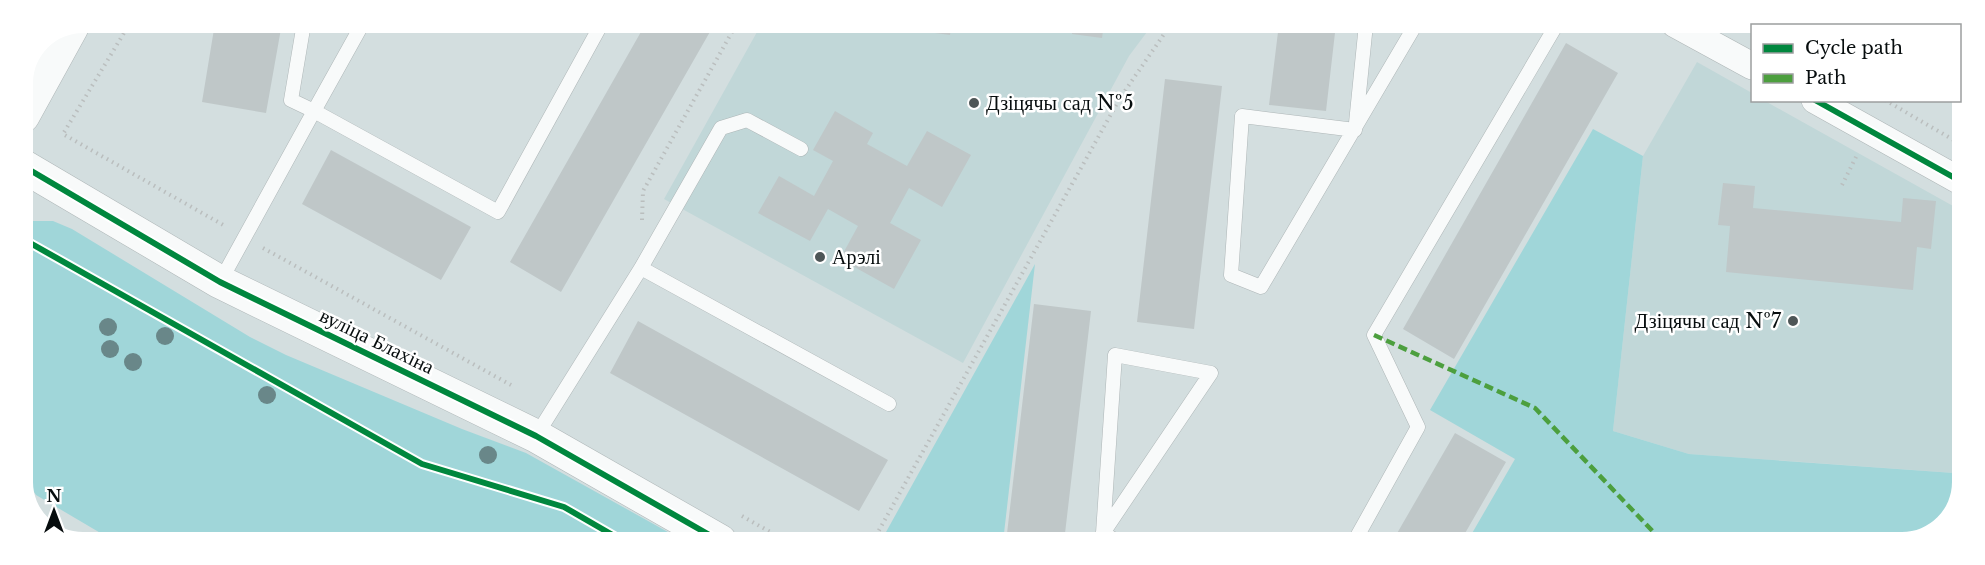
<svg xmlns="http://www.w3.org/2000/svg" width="1985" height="565" font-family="'Libre Baskerville',serif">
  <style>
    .built { fill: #c1d7d8 }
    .green { fill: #a0d6d9 }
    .building { fill: #bfc7c8 }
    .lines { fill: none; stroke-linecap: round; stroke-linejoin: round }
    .service-casing { stroke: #aeb6b7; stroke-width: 15 }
    .minor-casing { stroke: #aeb6b7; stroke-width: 28 }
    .tertiary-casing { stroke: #aeb6b7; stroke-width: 34 }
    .secondary-casing { stroke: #aeb6b7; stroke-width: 34 }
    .path { stroke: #babebe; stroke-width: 4; stroke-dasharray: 1.5 4.5; stroke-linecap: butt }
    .service { stroke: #f8fafa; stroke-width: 14 }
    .minor { stroke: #f8fafa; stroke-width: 27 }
    .tertiary { stroke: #f8fafa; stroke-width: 33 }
    .secondary { stroke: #f8fafa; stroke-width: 33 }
    .quiet { stroke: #4c9f3e; stroke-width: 4.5; stroke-dasharray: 9 4.5; stroke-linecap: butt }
    .cycleway-casing { stroke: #fff; stroke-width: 10 }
    .cycleway { stroke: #00873e; stroke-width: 6 }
    .tree { fill: #698789 }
    .poi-dot { fill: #4e5657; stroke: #fff; stroke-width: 2 }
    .labels { text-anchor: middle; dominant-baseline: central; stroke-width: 5; stroke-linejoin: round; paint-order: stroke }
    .poi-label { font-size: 20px; fill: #070d0e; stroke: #fff; text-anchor: start }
    .street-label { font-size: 20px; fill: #070d0e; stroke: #fff }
  </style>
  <rect width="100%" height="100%" fill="#d3dedf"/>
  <path class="built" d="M762,23L1153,24L1129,56L963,363L664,199Z
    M1697,62L1752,93V100L1765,101L1962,211L1961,462L1955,473L1689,454L1613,431L1643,156Z"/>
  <path class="green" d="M1593,129L1643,156L1613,431L1689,454L1954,473L1961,462V497L1939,530L1902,542H1467L1515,459L1430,410Z
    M25,221H53L72,229L250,337L286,355L462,429L526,453L684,541H114L36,495L23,476V222Z
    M1035,264L1003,542L881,541Z"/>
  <path class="building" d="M215,23H282L266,113L202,102Z
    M646,23H715L561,292L510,262Z
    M921,23H952L950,35L920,31Z
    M1073,24H1104L1102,38L1072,34Z
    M1279,24H1336L1326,111L1269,105Z
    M1566,43L1618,73L1454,359L1403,329Z
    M1165,79L1222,86L1194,329L1137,322Z
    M835,111L873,133L867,144L907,166L927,131L971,155L942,207L909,188L890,223L921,240L894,289L840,259L858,226L828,209L810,241L758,213L779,176L814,196L833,161L813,150Z
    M331,150L471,227L441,280L302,204Z
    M1723,183L1755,186L1753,208L1901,222L1903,198L1936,201L1931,249L1917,247L1913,290L1726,272L1730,226L1718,225Z
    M1034,304L1091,311L1064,542H1006Z
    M638,321L888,460L859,511L610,373Z
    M1455,433L1506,462L1460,542H1392Z"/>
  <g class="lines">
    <defs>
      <path id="service" d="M304,23L291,100L314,111L363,23
        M1356,123L1366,24
        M1355,130L1242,116L1231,275L1261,287L1416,24
        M641,268L889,404
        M220,282L314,111L498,212L602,23
        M536,436L641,268L721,128L747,120L801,149
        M1098,542L1103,533L1211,373L1115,355L1103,533L1118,542
        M1354,542L1418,427L1374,335L1557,24"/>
      <path id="minor" d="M1675,24L1752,66
        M1815,100L1962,182"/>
      <path id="tertiary" d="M23,166L220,282L536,436L720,541"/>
      <path id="secondary" d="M23,116L72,27"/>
    </defs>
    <use href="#service" class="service-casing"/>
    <use href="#minor" class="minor-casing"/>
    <use href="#tertiary" class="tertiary-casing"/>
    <use href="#secondary" class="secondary-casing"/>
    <path class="path" d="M130,23L63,134L225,226
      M1751,24L1753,26
      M1885,100L1962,145
      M1842,185L1857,155
      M642,220L643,191L737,23
      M23,235L25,221
      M263,248L511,385
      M742,516L786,541
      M873,541L1120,98L1171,24"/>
    <use href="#service" class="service"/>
    <use href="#minor" class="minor"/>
    <use href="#tertiary" class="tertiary"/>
    <use href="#secondary" class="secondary"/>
    <path class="quiet" d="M1374,335L1535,408L1663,542"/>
    <defs>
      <path id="cycleway" d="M1815,100L1962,182
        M23,166L220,282L536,436L720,541
        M23,239L422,464L564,507L623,541"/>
    </defs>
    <use href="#cycleway" class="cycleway-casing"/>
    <use href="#cycleway" class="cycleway"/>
  </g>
  <g class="tree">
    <circle cx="108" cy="327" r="9"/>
    <circle cx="165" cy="336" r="9"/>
    <circle cx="110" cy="349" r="9"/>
    <circle cx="133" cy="362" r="9"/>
    <circle cx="267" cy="395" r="9"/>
    <circle cx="488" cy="455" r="9"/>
  </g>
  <g class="poi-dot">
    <circle cx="974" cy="103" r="6"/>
    <circle cx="820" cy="257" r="6"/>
    <circle cx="1793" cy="321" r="6"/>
  </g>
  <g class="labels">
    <g class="poi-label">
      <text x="986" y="103">Дзіцячы сад №5</text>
      <text x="832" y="257">Арэлі</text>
      <text x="1781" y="321" text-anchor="end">Дзіцячы сад №7</text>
    </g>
    <g class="street-label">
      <text transform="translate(377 341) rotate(26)">вуліца Блахіна</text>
    </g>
  </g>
  <path d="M0 0H1985V565H0ZM83 33H1902A50 50 0 0 1 1952 83V482A50 50 0 0 1 1902 532H83A50 50 0 0 1 33 482V83A50 50 0 0 1 83 33Z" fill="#fff" fill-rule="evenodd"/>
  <rect x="1751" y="24" width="210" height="78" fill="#ffffff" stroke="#9c9e9f" stroke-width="1.5"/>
  <rect x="1763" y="44" width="30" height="9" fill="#00873e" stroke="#9c9e9f" stroke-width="1.5"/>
  <text x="1805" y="54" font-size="18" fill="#070d0e">Cycle path</text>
  <rect x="1763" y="74" width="30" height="9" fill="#4c9f3e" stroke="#9c9e9f" stroke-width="1.5"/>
  <text x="1805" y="84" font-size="18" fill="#070d0e">Path</text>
  <g transform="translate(54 511)" stroke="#ffffff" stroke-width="4.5" paint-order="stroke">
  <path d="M0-4.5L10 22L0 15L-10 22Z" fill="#070d0e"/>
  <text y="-9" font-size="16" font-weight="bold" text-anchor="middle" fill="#070d0e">N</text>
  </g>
</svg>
